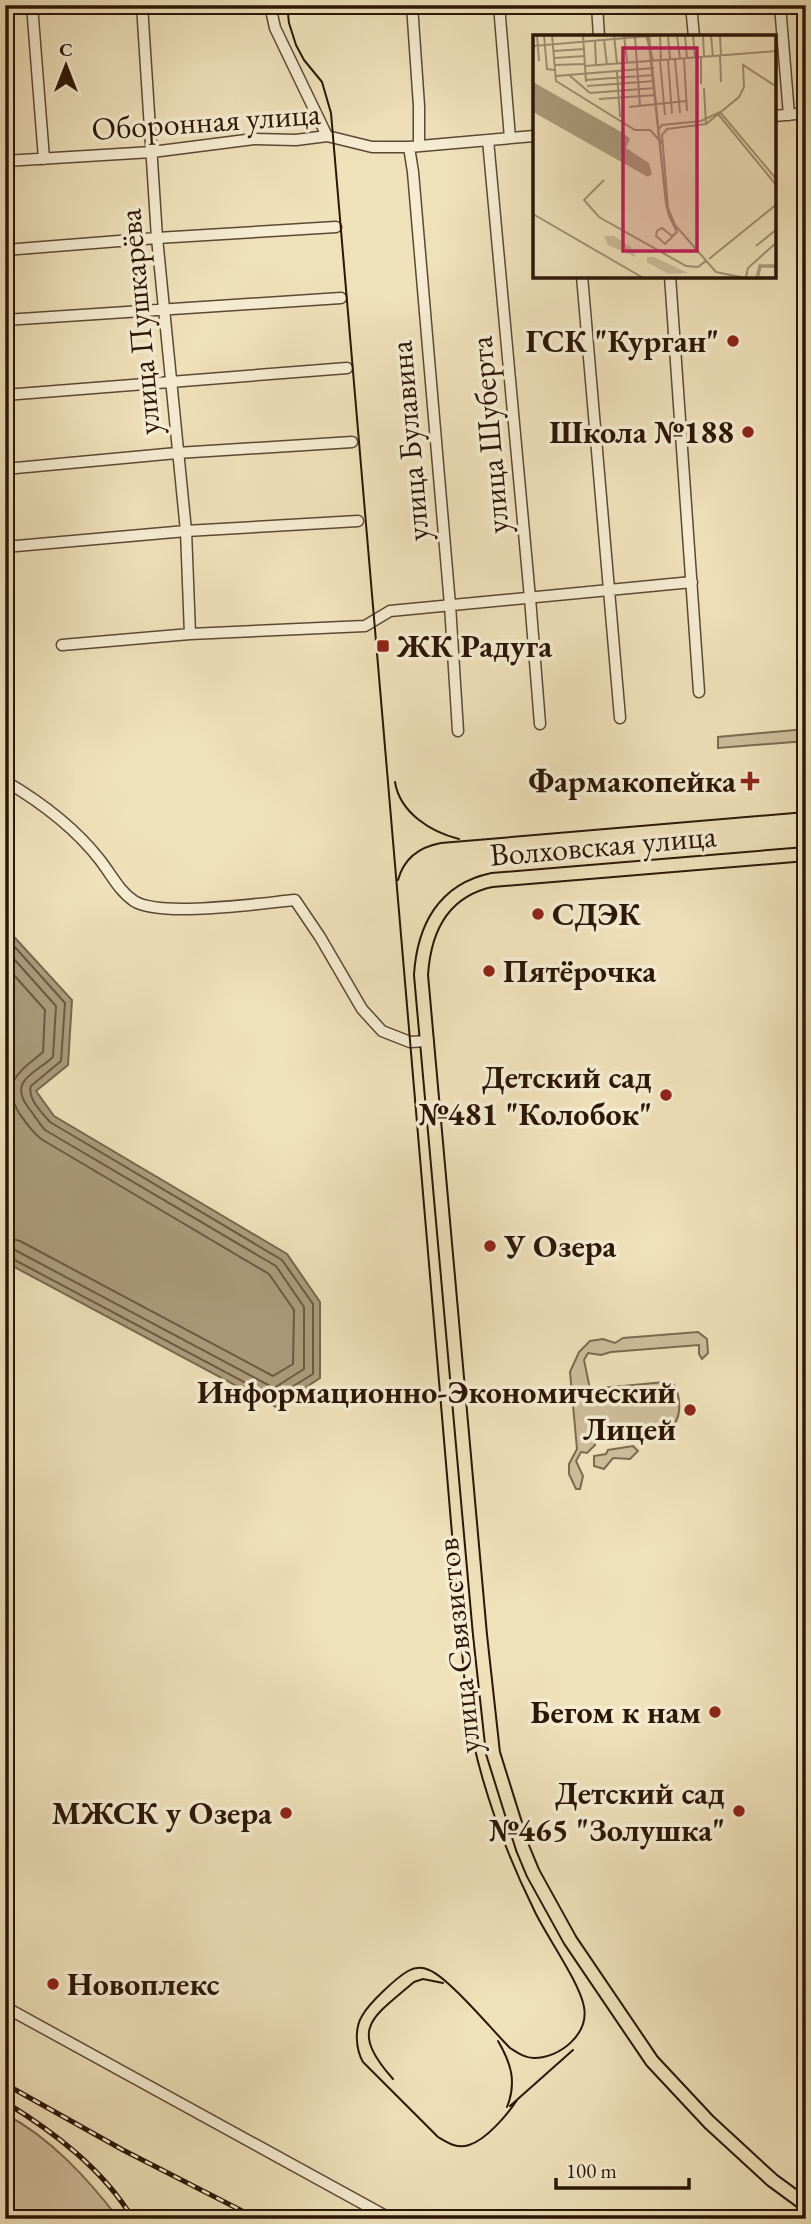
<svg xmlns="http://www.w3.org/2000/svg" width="811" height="2224" font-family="'EB Garamond',serif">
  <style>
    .green { fill: #cebe9c; stroke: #7c6a52; stroke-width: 2 }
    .water { fill: #ac9c7d; stroke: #78664e; stroke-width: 2 }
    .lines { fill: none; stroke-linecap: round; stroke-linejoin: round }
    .shore { stroke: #6c5942; stroke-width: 2 }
    .minor-casing { stroke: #5c4934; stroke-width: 13 }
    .major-casing { stroke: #2b1607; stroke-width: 16 }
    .minor { stroke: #f5ecd2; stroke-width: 10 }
    .major { stroke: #efe1ba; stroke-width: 12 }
    .tram { stroke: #2b1607; stroke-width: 2 }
    .rail-casing { stroke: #2b1607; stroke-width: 5 }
    .rail { stroke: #f5ecd2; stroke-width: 2.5; stroke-dasharray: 8; stroke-linecap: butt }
    .poi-dot { fill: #8f2418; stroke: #f5ecd2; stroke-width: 2.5 }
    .labels { text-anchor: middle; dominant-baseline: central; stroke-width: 7; stroke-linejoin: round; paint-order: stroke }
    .street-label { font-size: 32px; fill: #2b1607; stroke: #f5ecd2 }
    .poi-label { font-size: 32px; font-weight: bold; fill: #2b1607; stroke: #f5ecd2; text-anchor: end }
    .inset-river { fill: none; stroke: #ac9c7d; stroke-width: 3.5 }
    .inset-road { fill: none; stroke: #a19072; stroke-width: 2 }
    .view { fill: #c2185b; fill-opacity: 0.15; stroke: #c2185b; stroke-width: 3.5 }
    .inset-edge { fill: none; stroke: #2b1607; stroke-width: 3.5 }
  </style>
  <rect width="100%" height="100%" fill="#efe1ba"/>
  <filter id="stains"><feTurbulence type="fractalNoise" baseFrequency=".00286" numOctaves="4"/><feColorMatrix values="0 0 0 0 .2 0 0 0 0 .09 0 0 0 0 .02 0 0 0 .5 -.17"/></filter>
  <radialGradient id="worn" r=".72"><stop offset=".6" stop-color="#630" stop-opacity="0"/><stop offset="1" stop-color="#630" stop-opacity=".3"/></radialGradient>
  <path class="green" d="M806,729V741L718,748V737Z
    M698,1332L707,1339L708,1353L702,1359L699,1354V1345L611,1352L601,1355L588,1353L584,1360L590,1389L665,1382L673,1383C681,1395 683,1421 669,1428L594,1430L595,1445L587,1453L581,1452L576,1461L583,1476L580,1489H576L569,1474V1464L577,1449L570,1372L579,1352L590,1341L603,1339L615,1343L623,1338Z
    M633,1446L638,1451L630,1459L613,1458L604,1469L594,1466V1456L606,1454L608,1450Z
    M5,2114C51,2138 87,2178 119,2219H5Z"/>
  <path class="water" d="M5,927L72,1000L68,1065L36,1091L54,1116L287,1254L320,1302V1378L276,1407L5,1262Z"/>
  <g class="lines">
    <path class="shore" d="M5,936L65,1003L61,1061L31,1086C27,1098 42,1113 50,1122L282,1260L313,1304V1374L274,1398L11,1258L5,1257
      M5,949L56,1006L53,1057C36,1073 8,1080 28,1107C34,1115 39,1123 45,1130L276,1266L304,1307V1369L274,1388L15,1250L5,1248
      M5,965L45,1010L43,1052C21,1071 0,1081 19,1113C26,1123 32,1132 41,1139L269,1274L294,1310L293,1364L273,1376L20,1241L5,1237"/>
    <defs>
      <path id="minor" d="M32,5L44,159
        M142,5L157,238L186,531L190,634
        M270,5L275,28L327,136
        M412,5L419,106V146
        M499,5L510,138
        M597,5L599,37
        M691,5L694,37
        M780,5L789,115
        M774,116L806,113
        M488,140L530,598L540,724
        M409,147L413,172L450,605L458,731
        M5,161L152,152L254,139L296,140L327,136L372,147H409L534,136
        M5,250L157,238L336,227
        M582,276L620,718
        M670,276L699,692
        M5,320L341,298
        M5,395L347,368
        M5,469L177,453L352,442
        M5,547L186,531L358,521
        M62,645L190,634L365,626L390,611L692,582
        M5,781C39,801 76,829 100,860C111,874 119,891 134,901C160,918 262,903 295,900L320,937L362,1009L382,1031L410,1042L428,1041
        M5,2007L391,2219"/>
      <path id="major" d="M806,854L492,880C444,890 424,928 421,975L480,1635L493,1753L523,1849L533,1873L570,1940L652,2061L709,2122L772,2180L806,2205"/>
    </defs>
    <use href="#minor" class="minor-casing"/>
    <use href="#major" class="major-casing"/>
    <use href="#minor" class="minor"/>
    <use href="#major" class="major"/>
    <path class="tram" d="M287,5L289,23L296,45L304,60L322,82L331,113L467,1710C479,1782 503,1847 535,1912C547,1937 580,1983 584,2007C589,2034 560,2058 534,2058C525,2058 518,2053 510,2048C493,2031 448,1977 429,1970C423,1967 415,1967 408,1971C396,1978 369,2003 362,2016C354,2029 356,2050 363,2062L438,2137C448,2143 457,2149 469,2145C486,2140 508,2114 517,2100
      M395,782C400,813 431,832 459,839
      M398,880C404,858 419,847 441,843L806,812
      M498,2041C511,2063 517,2082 507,2107
      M393,2079C348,2028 372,2018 414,1982L423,1979L443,1983
      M510,2106L573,2050"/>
    <defs>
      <path id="rail" d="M5,2084L123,2150L258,2219
        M5,2102C54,2132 103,2169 133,2219"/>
    </defs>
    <use href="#rail" class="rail-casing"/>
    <use href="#rail" class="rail"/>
  </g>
  <g class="poi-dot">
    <circle cx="733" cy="341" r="7"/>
    <circle cx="748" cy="432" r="7"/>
    <rect x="376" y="639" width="14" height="14" rx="3.5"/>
    <path d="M746.5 770.5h7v7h7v7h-7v7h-7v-7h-7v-7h7z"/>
    <circle cx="538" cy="914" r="7"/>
    <circle cx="489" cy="971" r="7"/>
    <circle cx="666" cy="1095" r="7"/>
    <circle cx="490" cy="1246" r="7"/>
    <circle cx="690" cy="1410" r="7"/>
    <circle cx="715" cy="1712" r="7"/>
    <circle cx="739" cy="1811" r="7"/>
    <circle cx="286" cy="1813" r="7"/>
    <circle cx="53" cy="1984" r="7"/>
  </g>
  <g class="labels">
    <g class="street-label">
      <text transform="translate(206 121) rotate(-4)">Оборонная улица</text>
      <text transform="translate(139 322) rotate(-95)">улица Пушкарёва</text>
      <text transform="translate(489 435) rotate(-95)">улица Шуберта</text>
      <text transform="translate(409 441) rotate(-95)">улица Булавина</text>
      <text transform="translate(603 845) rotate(-5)">Волховская улица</text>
      <text transform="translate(458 1646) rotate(-96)">улица Связистов</text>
    </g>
    <g class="poi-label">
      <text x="719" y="341">ГСК "Курган"</text>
      <text x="734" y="432">Школа №188</text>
      <text x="397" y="646" text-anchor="start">ЖК Радуга</text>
      <text x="736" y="781">Фармакопейка</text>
      <text x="552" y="914" text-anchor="start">СДЭК</text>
      <text x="503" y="971" text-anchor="start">Пятёрочка</text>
      <text x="652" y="1077">Детский сад<tspan x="652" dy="37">№481 "Колобок"</tspan></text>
      <text x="504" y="1246" text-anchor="start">У Озера</text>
      <text x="676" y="1392">Информационно-Экономический<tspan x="676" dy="37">Лицей</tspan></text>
      <text x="701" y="1712">Бегом к нам</text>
      <text x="725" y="1793">Детский сад<tspan x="725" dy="37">№465 "Золушка"</tspan></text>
      <text x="272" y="1813">МЖСК у Озера</text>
      <text x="67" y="1984" text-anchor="start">Новоплекс</text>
    </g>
  </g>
  <g transform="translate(533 35)">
    <rect width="243" height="243" fill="#efe1ba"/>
    <path d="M81,201L98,212L103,222L75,210L71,201ZM114,222H121L155,238L135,239L114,227Z" fill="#cebe9c"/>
    <path d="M0,47L90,98L97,104L93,113L116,128L119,139L115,142L0,77Z" fill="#ac9c7d"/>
    <path class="inset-river" d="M224,244L227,231H244"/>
    <path class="inset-road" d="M4,0L6,26M11,0L14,34L22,35M19,0L23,46L102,95H117L129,108M50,0L53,47M81,0L84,29M91,0L94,27M113,0L120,25M115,0L133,169L136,181L144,197L139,201L129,193L124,196L123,201L132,209L144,197L133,169L116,0M127,0L128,26M135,0L137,25M144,0L147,24M152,0L154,24M160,0L162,22M170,0L171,22M178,0L180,22M187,0L188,21M102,2L107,71M71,5L74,30M62,6L63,30M0,11L128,0M21,16L51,14M187,21L188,47M21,23L52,21M151,24L154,76M135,25L139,79M142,25L147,78M127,26L132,80M22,30L51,29M52,31L244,16M84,37L87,82M36,40L57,58L122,53M23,41L121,33M53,45L121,40M168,49V23M54,51L122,46M171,53L173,89M66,64L123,60M96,72L153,66M185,79L244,151M126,94L129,90L168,86L187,77L244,145M71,145L51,165L66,182L153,231L165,232L174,225M0,179L112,244M223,211L244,194M176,224L244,169M213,242L215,233L244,207M217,244L183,237L142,190L135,173L129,100L134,94L173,89L206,62L211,52L210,30L244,52"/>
    <path class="view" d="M90,13H164V216H90Z"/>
    <rect width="243" height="243" class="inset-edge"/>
  </g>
  <rect width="811" height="2224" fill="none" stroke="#efe1ba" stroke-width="28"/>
  <rect x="7" y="7" width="797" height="2210" fill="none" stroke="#2b1607" stroke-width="3.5"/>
  <rect x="14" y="14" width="783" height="2196" fill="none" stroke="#2b1607" stroke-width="2"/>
  <g transform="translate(66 66)" stroke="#f5ecd2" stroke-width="5" paint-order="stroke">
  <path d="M0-5L12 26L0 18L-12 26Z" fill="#2b1607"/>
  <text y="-10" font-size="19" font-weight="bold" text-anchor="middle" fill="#2b1607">С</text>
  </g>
  <path d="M556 2178v10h133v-10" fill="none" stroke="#2b1607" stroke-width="3.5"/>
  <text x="566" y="2178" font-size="21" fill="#2b1607" stroke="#f5ecd2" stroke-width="5" paint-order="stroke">100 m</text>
  <rect width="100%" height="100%" filter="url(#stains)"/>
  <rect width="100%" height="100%" fill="url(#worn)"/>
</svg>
